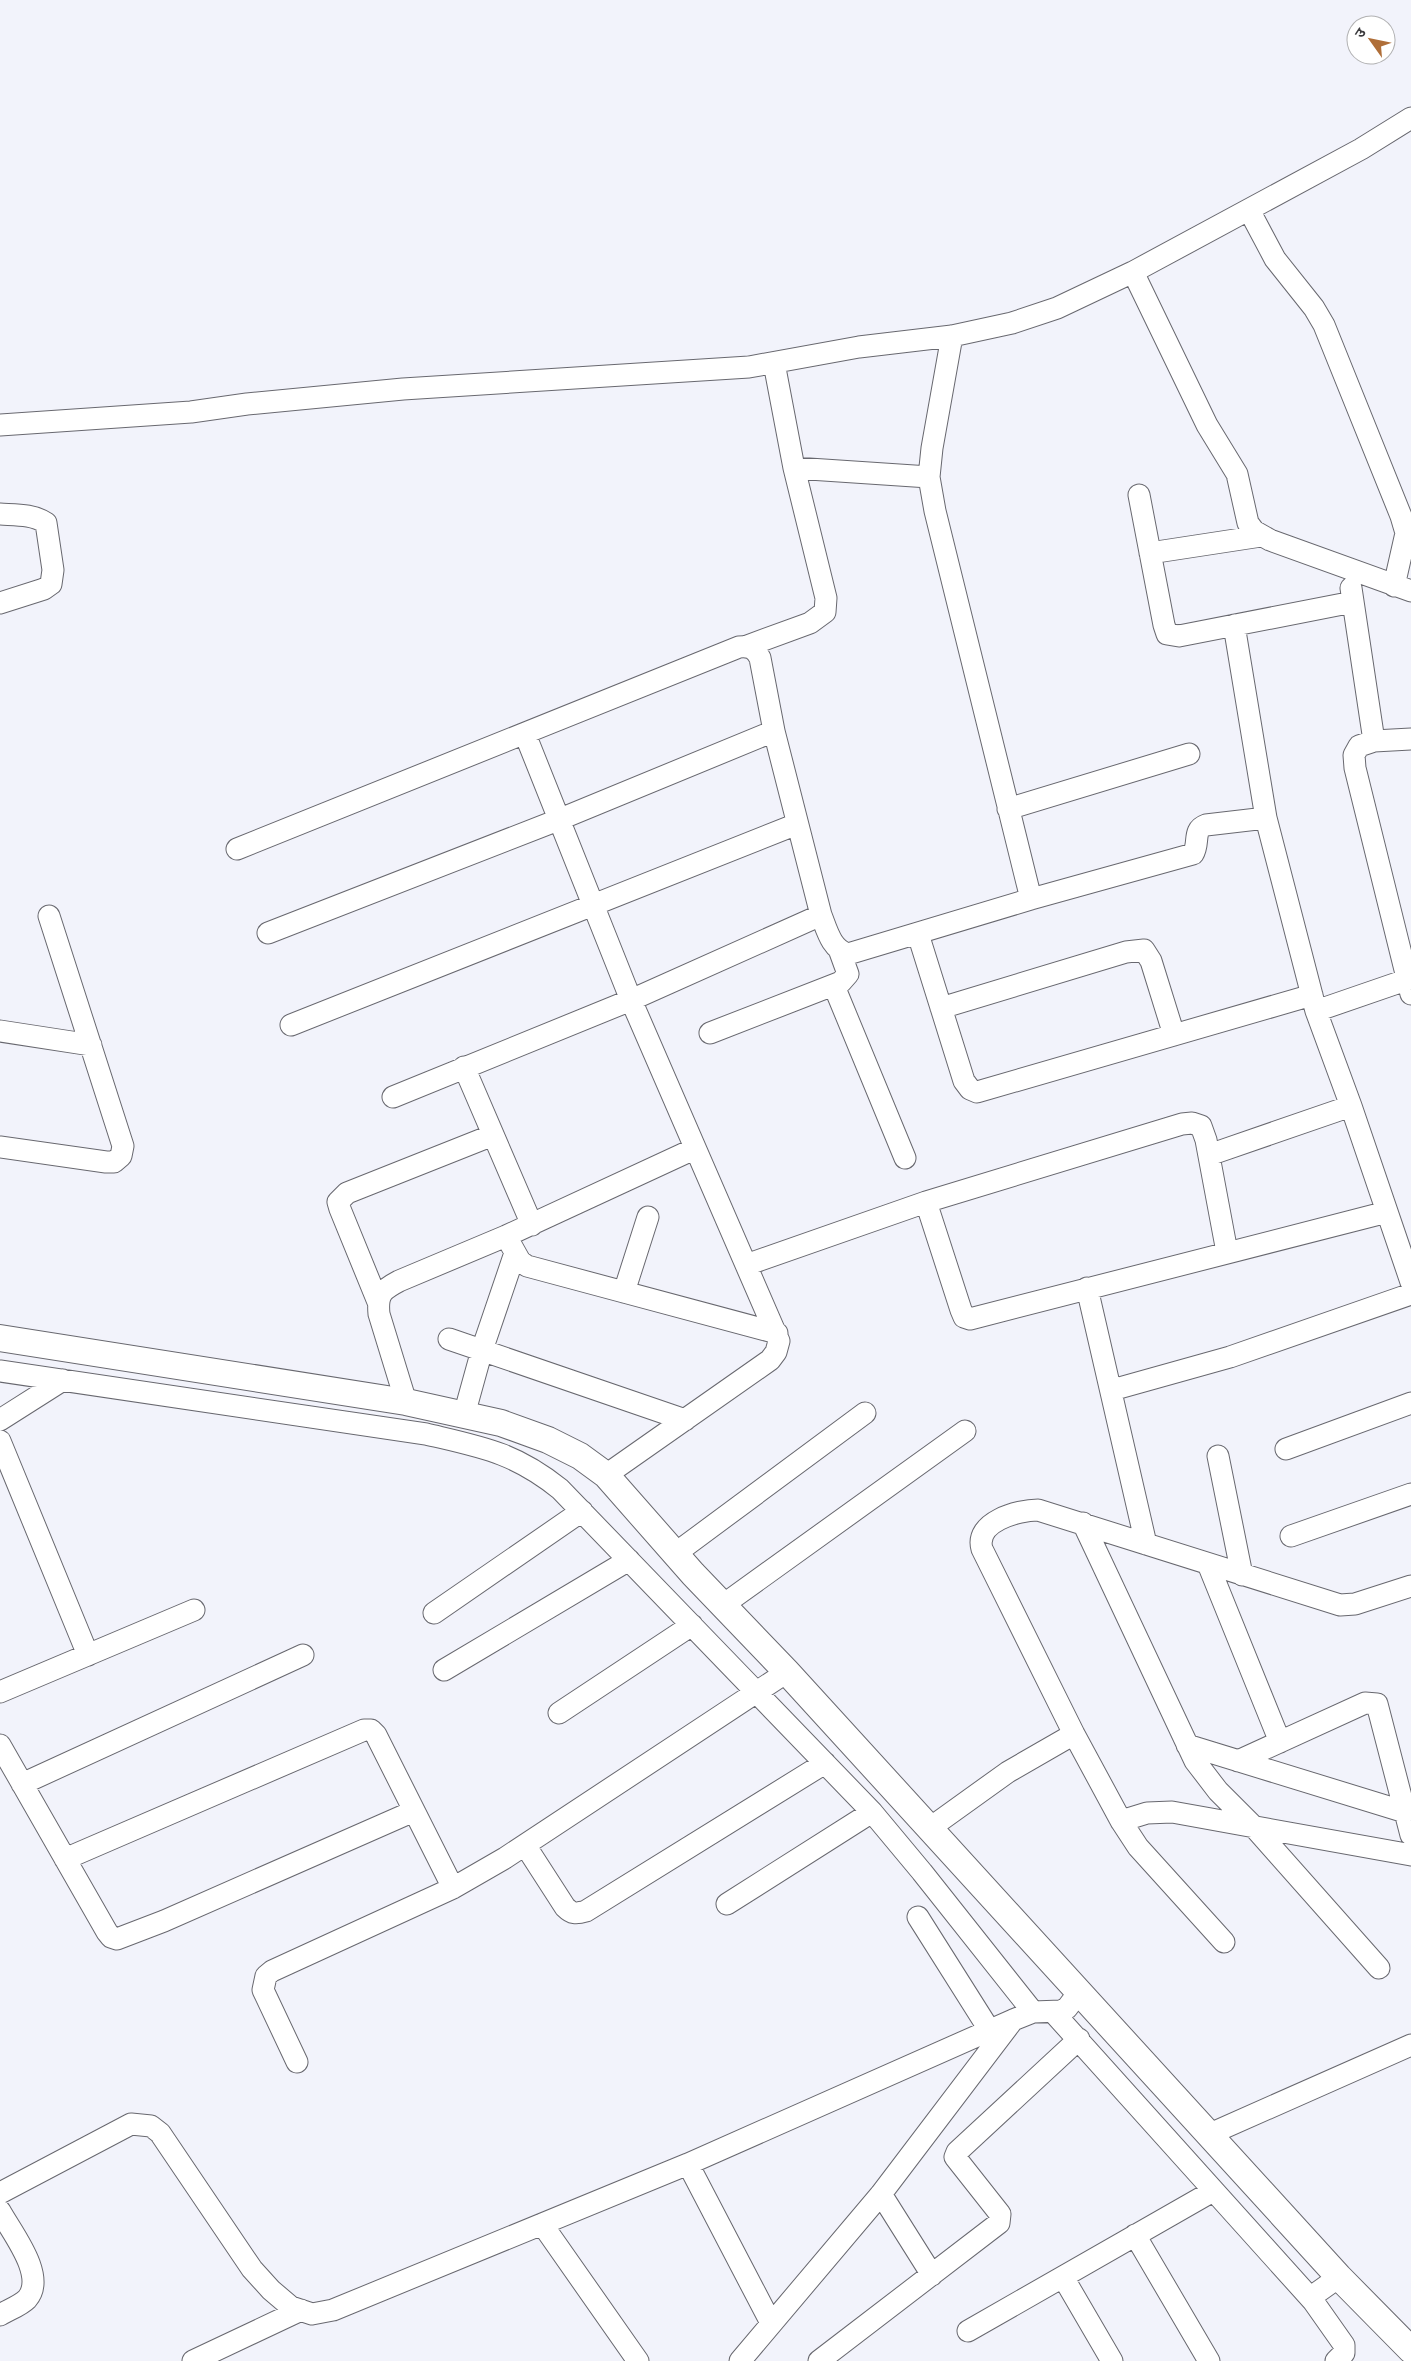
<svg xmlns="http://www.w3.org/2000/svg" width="1411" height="2361" font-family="'Work Sans','Noto Sans Devanagari',sans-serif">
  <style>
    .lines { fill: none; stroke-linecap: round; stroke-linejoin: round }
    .minor-casing { stroke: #68686f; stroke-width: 23 }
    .tertiary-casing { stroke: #68686f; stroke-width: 28 }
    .minor { stroke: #fff; stroke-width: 21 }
    .tertiary { stroke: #fff; stroke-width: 26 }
  </style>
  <rect width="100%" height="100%" fill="#f2f3fb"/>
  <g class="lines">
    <defs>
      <path id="minor" d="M1249,210L1275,259L1314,308L1324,325L1401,516L1406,533L1394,586
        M1133,272L1207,425L1237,474L1248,523L1254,531L1270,540L1411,591
        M774,363L794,468L929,477
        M0,425L191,412L247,404L403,389L749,367L859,347L952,336L1012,323L1057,308L1133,272L1361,149L1411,118
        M1139,495L1164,625L1167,634L1179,636L1353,602
        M0,514C16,515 33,514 46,523L53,570L51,584L44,589L0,603
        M1150,553L1261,536
        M1351,588L1374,741
        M1234,625L1266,818L1316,1011L1351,1106L1411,1282
        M747,646L810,623L825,612L826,598L794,468
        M1411,739L1374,741L1359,746L1354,755L1355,768L1411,994
        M1008,809L1189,754
        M237,849L739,647C749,646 755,648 760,658L774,731L821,915
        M1031,899L1193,854C1200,843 1192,830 1206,825L1266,818
        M268,933L558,820L774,731
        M918,934L964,1081L970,1089L977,1092L1312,995
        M834,986L905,1158
        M941,1008L1126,952L1144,950L1151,961L1174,1035
        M1316,1011L1406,980
        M291,1025L797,824
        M0,1031L91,1045
        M710,1033L841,982L848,974L840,952
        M464,1067L532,1225
        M393,1097L631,1000L525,734
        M0,1147L106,1162H114L121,1156L123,1146L49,916
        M1209,1155L1351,1106
        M926,1202L961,1310L964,1317L970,1319L1387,1212
        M506,1236L520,1261L527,1266L777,1333
        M746,1265L926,1202L1182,1124L1192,1123L1201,1126L1206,1140L1227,1252
        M1087,1288L1146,1544
        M624,1292L648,1217
        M378,1302L340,1209L338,1202L347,1193L493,1135
        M449,1339L685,1420
        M0,1371L426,1434C481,1447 514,1452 560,1489L872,1812L922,1872L1033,2012
        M1112,1390L1230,1357L1411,1294
        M406,1402L379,1314C377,1294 382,1290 399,1281L506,1236L694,1149
        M464,1415L482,1350L515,1253
        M0,1420L63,1380
        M0,1441L88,1655
        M1286,1449L1411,1403
        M1218,1456L1242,1575
        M606,1475L770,1360L776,1352L779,1341L631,1000L821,915C827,930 831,949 848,954L1031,899L935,511L929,477L932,448L952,336
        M1083,1523L1195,1761L1218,1791L1254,1827L1379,1968
        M1291,1536L1411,1494
        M676,1553L865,1413
        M1208,1564L1280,1742
        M723,1605L965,1431
        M434,1613L582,1511
        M444,1670L629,1560
        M0,1692L194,1610
        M559,1713L692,1625
        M0,1745L107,1932L111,1937L117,1939L164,1921L414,1811
        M1187,1745L1405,1812
        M1238,1761L1365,1703L1377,1704L1411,1835
        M22,1784L303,1655
        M1121,1821L1147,1813L1172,1812L1411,1855
        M930,1828L1008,1772L1074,1734
        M525,1845L565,1907C572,1914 576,1914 586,1911L825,1763
        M65,1859L364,1730H371L376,1735L453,1888
        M727,1904L872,1812
        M918,1917L990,2031
        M1224,1942L1138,1847L1121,1821L1074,1734L982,1549C974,1522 1018,1510 1038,1510L1340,1605L1355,1604L1411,1586
        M1053,2012L1313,2301
        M297,2062L263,1990L266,1976L272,1971L453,1888L505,1858L787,1672
        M1210,2134L1411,2045
        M688,2164L771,2323
        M0,2193L131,2124L151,2126L160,2133L252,2269L271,2290L291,2307L312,2314L333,2310L688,2164L1013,2020
        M881,2194L932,2275
        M0,2211C12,2233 47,2276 27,2299C20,2306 8,2310 0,2315
        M542,2224L638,2361
        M1135,2235L1209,2361
        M1063,2277L1112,2361
        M968,2331L1213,2191
        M193,2361L301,2310
        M740,2361L881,2194L1013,2020L1033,2012L1061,2011L1067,2008L1080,1991
        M819,2361L999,2223L1000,2214L955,2157L957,2152L1079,2039
        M1336,2361L1344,2353V2345L1313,2301L1318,2292L1339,2277"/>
      <path id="tertiary" d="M0,1338L406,1402L501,1423L548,1440L580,1456L606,1475L693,1574L787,1672L1339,2277L1411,2350"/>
    </defs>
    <use href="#minor" class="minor-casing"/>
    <use href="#tertiary" class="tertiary-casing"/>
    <use href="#minor" class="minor"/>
    <use href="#tertiary" class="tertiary"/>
  </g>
  <g transform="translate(1371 40) rotate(303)"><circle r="24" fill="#ffffff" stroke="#b1b1b2"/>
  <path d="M0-4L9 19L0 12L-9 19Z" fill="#af6e38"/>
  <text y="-8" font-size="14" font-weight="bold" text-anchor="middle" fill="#3b3b3e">उ</text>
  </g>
</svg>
